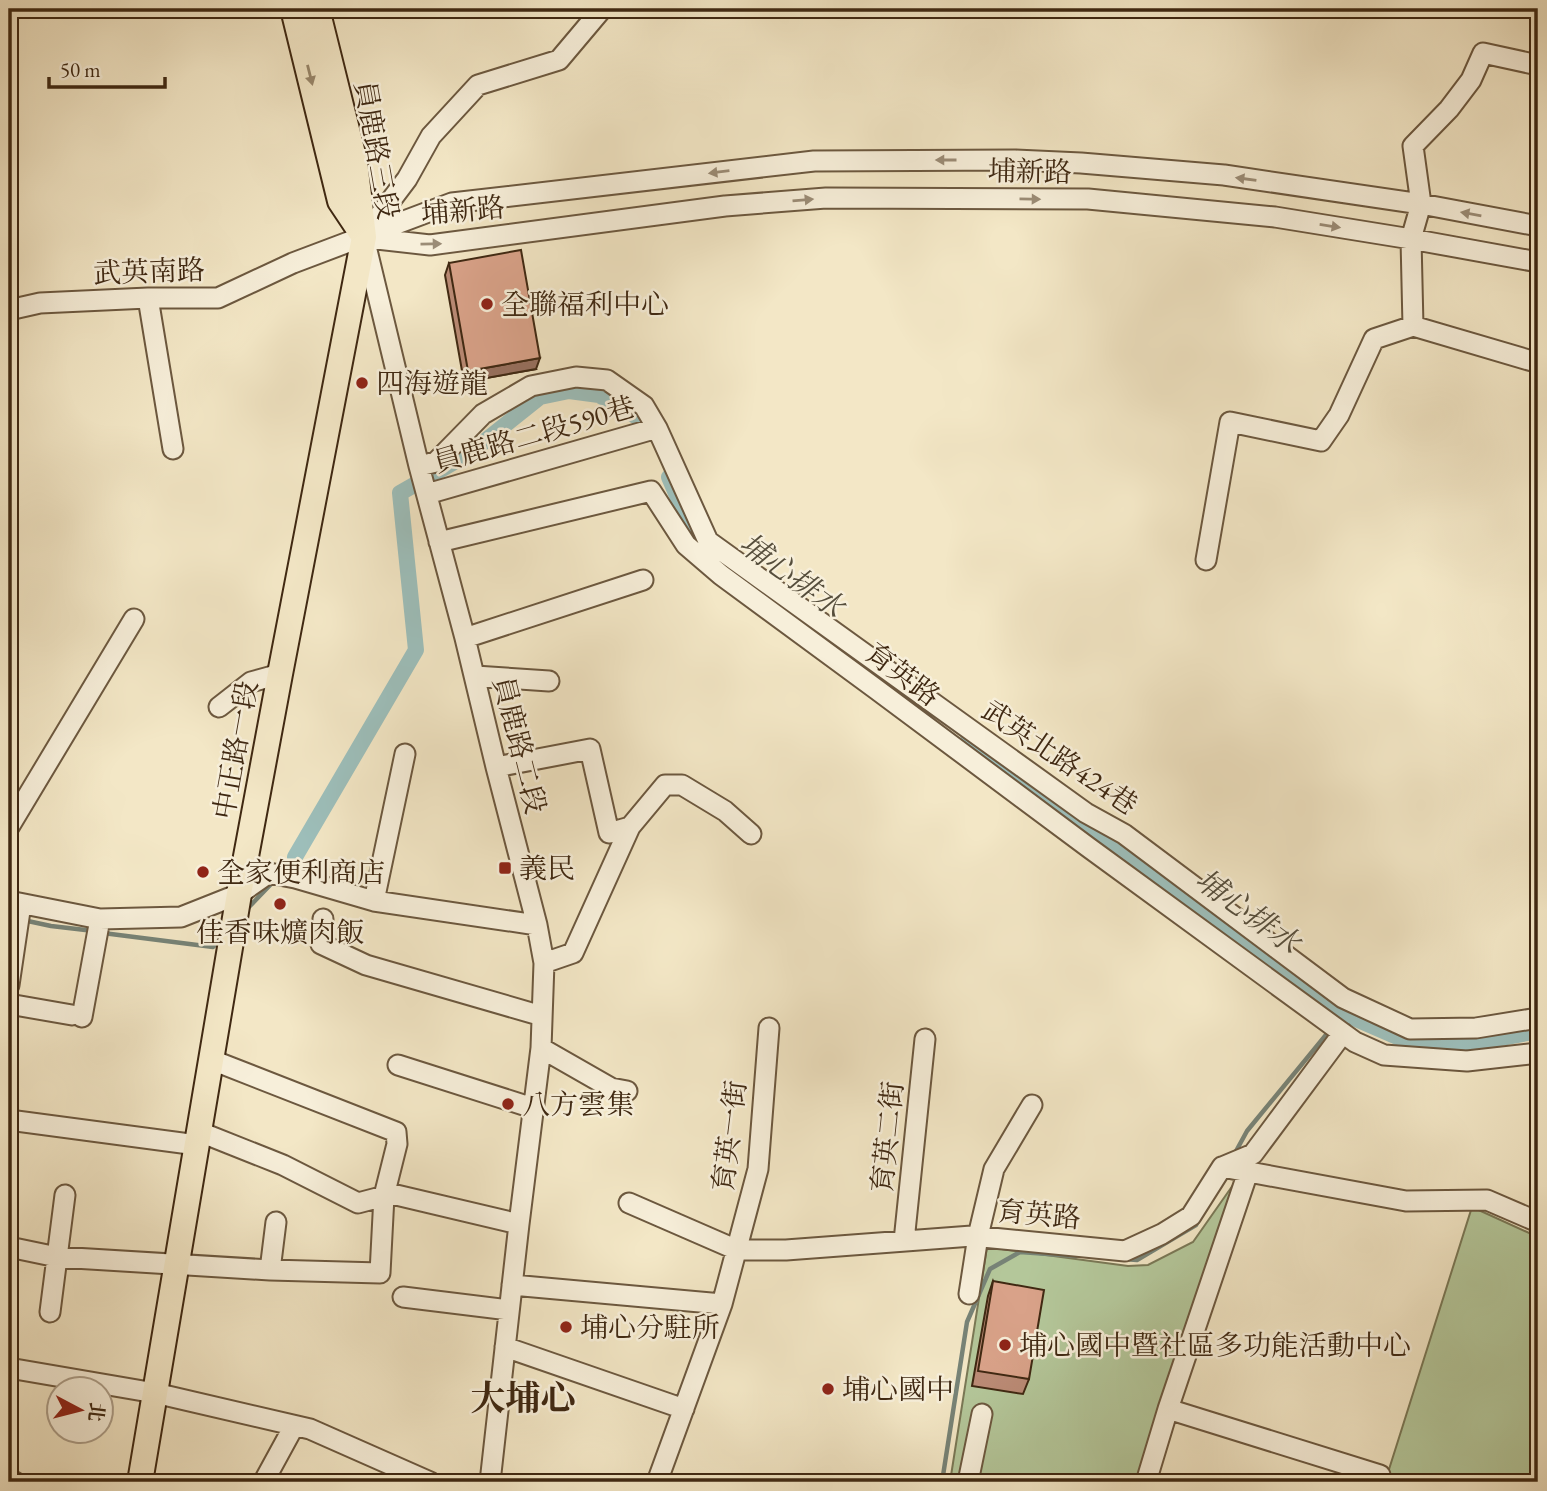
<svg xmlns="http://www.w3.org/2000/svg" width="1547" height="1491" font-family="'EB Garamond','Noto Serif TC',serif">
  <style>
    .green { fill: #b4c79a; stroke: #7a7856; stroke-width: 2 }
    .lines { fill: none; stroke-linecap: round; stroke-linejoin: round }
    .stream { stroke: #778377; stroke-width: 4.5 }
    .canal { stroke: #9dbfbb; stroke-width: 16 }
    .minor-casing { stroke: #6c583f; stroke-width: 23 }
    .major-casing { stroke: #3f2812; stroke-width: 28 }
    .minor { stroke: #f7efda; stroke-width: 19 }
    .major { stroke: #f3e7c6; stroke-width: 24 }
    .wall { fill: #bb8b76; stroke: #3f2812; stroke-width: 2 }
    .shaded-wall { fill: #987160; stroke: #3f2812; stroke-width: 2 }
    .building { fill: #d9a289; stroke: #3f2812; stroke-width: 2 }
    .oneway { fill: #99886c }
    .oneway2 { fill: #9b8c76 }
    .poi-dot { fill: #8f2418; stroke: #f7efda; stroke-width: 2.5 }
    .labels { text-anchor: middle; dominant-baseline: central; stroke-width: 5; stroke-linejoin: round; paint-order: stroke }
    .street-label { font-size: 28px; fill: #3f2812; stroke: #f7efda }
    .poi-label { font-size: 28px; fill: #3f2812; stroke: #f7efda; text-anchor: start }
    .water-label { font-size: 30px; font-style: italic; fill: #564e3c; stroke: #f7efda }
    .district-label { font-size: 35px; font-weight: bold; fill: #3f2812; stroke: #f7efda }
  </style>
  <rect width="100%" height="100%" fill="#f3e7c6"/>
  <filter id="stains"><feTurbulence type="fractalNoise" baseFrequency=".00286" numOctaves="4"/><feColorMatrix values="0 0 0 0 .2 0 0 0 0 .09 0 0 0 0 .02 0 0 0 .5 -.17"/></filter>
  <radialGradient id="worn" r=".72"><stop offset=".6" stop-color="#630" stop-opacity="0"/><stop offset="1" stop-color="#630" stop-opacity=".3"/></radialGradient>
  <path class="green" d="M1233,1185L1138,1482H950L987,1247L1128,1266L1148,1265L1193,1242Z
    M1472,1207L1538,1237V1482H1385Z"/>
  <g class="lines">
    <path class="stream" d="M284,869L295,857
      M246,910L274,881
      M23,920L51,926L94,931
      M103,933L213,947L222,937
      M1335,1023L1343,1014
      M1235,1153L1247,1131L1330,1030
      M1123,1259L1137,1260L1196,1225L1199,1219
      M942,1482L967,1322L990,1269L1020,1252L1076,1256"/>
    <path class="canal" d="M669,477L695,538L714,552
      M968,740L1335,1010L1411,1043L1481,1042L1538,1031
      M295,857L416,650L400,493L470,453L540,397L569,391L599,395L646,422L651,434"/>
    <defs>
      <path id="minor" d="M1538,65L1483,53L1471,80L1449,109L1413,146L1421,204L1411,239L1413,326L1532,361H1538
        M364,236L407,179L431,136L478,85L559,60L602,9
        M368,238L430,245L725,206L826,198L1088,199L1275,217L1411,239L1538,262
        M365,242L419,466L465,638L496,767L537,925L544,963L541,1048L519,1224L490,1482
        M148,298L173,449
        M9,310L40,303L148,298H218L293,263L452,203L814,161L1015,160L1081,163L1224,175L1421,204L1538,226
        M419,466L436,462L483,414L531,386L576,377L607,380L644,406L657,428L708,541L1086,813L1124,834L1343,998L1410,1029L1476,1028L1538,1018
        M427,494L657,428
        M439,542L651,491L686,545L721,575L876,689L1088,847L1355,1042L1384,1055L1467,1061L1538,1053
        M1206,560L1230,422L1321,441L1339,415L1374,339L1413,326
        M465,638L643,580
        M475,676L549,681
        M219,707L251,682L280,674
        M496,767L590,749L609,833L630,827
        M9,827L134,619
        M9,901L100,919L181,917L239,894L269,873L295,878L374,901L537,925
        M374,901L405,754
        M323,919L321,944L366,965L542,1016
        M544,963L573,953L630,827L665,785H682L725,811L751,834
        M9,985L21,904
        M9,1004L72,1015
        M82,1017L100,919
        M541,1048L611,1088L627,1091
        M212,1060L396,1132L397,1144L384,1196L380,1273L270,1270L276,1222
        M398,1065L533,1108
        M9,1120L197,1145
        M200,1132L283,1165L358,1203L392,1194L519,1224
        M1222,1167L1253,1154L1343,1033
        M629,1203L737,1250H786L972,1236L1125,1251L1162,1234L1191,1216L1222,1167L1406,1201L1487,1200L1538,1222
        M904,1241L925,1039
        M9,1247L57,1257L270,1270
        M512,1285L722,1304
        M969,1294L978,1236L994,1169L1032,1105
        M403,1297L509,1310
        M50,1312L65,1195
        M505,1347L684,1409
        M9,1368L155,1393L310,1429L430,1482
        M1168,1409L1380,1475
        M9,1481L15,1482
        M264,1481L294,1426
        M657,1482L722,1304L758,1169L769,1028
        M968,1482L982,1414
        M1146,1482L1168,1409L1248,1172"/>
      <path id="major" d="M293,9L340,201L362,234
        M140,1482L239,894L280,674L364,237L355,162L317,9"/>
    </defs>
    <use href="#minor" class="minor-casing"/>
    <use href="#major" class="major-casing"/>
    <use href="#minor" class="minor"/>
    <use href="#major" class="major"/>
  </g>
  <path class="wall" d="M449,263L536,369L464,382L445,275Z
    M993,1281L1029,1379L1023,1394L972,1386L988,1296Z"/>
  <path class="shaded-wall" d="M540,358L536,369L464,382L468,371Z"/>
  <path class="building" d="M521,250L540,358L468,371L449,263Z
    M993,1281L1044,1290L1029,1379L978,1371Z"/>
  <defs><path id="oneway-solid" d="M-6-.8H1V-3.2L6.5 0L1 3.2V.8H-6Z" transform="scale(1.75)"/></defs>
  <use class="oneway" href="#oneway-solid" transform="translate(310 75) rotate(76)"/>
  <g class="oneway2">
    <use href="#oneway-solid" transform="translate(946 160) rotate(180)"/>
    <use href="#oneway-solid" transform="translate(719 172) rotate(173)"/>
    <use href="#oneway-solid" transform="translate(1246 179) rotate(-172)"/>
    <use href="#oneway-solid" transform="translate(1030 199) rotate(1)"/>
    <use href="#oneway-solid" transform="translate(803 200) rotate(-5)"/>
    <use href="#oneway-solid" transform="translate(1471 214) rotate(-170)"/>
    <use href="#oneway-solid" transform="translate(1330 226) rotate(9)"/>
    <use href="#oneway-solid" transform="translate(431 244) rotate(-1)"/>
  </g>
  <g class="poi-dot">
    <circle cx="487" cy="304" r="7"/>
    <circle cx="362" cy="383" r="7"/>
    <rect x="498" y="861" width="14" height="14" rx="3.5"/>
    <circle cx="203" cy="872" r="7"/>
    <circle cx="280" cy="904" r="7"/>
    <circle cx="508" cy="1104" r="7"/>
    <circle cx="566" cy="1327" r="7"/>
    <circle cx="1005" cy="1345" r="7"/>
    <circle cx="828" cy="1389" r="7"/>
  </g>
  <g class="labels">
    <g class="street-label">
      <text transform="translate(377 150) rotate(80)">員鹿路三段</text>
      <text transform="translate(1030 171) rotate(1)">埔新路</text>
      <text transform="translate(463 210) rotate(-5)">埔新路</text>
      <text transform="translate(149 271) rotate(-2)">武英南路</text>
      <text transform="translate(534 434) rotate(-16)">員鹿路二段590巷</text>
      <text transform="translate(903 674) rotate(37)">育英路</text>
      <text transform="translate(520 745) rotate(76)">員鹿路二段</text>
      <text transform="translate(235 750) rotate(-80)">中正路一段</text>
      <text transform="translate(1060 757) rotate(34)">武英北路424巷</text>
      <text transform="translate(729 1136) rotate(-83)">育英一街</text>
      <text transform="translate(887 1137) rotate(-84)">育英二街</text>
      <text transform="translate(1039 1214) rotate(5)">育英路</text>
    </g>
    <g class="poi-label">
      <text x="501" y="304">全聯福利中心</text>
      <text x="376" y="383">四海遊龍</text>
      <text x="519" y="868">義民</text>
      <text x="217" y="872">全家便利商店</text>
      <text x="280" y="932" text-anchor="middle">佳香味爌肉飯</text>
      <text x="522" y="1104">八方雲集</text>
      <text x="580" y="1327">埔心分駐所</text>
      <text x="1019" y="1345">埔心國中暨社區多功能活動中心</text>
      <text x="842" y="1389">埔心國中</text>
    </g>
    <g class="water-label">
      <text transform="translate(792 575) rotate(36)">埔心排水</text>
      <text transform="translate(1248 911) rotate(36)">埔心排水</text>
    </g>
    <g class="district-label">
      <text x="523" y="1397">大埔心</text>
    </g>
  </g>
  <rect width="1547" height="1491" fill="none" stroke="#f3e7c6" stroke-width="35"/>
  <rect x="10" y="10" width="1526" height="1470" fill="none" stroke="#3f2812" stroke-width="3.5"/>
  <rect x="18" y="18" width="1512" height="1456" fill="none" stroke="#3f2812" stroke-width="2"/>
  <g transform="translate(80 1410) rotate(97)"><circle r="33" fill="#f7efda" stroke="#ad9f8a" stroke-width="2"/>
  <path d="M0-5L12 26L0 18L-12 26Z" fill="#8f2418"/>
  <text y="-10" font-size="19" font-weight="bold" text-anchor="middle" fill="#3f2812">北</text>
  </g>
  <path d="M49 77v10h116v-10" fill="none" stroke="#3f2812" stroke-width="3.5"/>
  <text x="60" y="77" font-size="21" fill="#3f2812" stroke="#f7efda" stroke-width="5" paint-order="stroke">50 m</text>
  <rect width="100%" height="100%" filter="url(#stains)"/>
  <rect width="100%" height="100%" fill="url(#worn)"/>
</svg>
